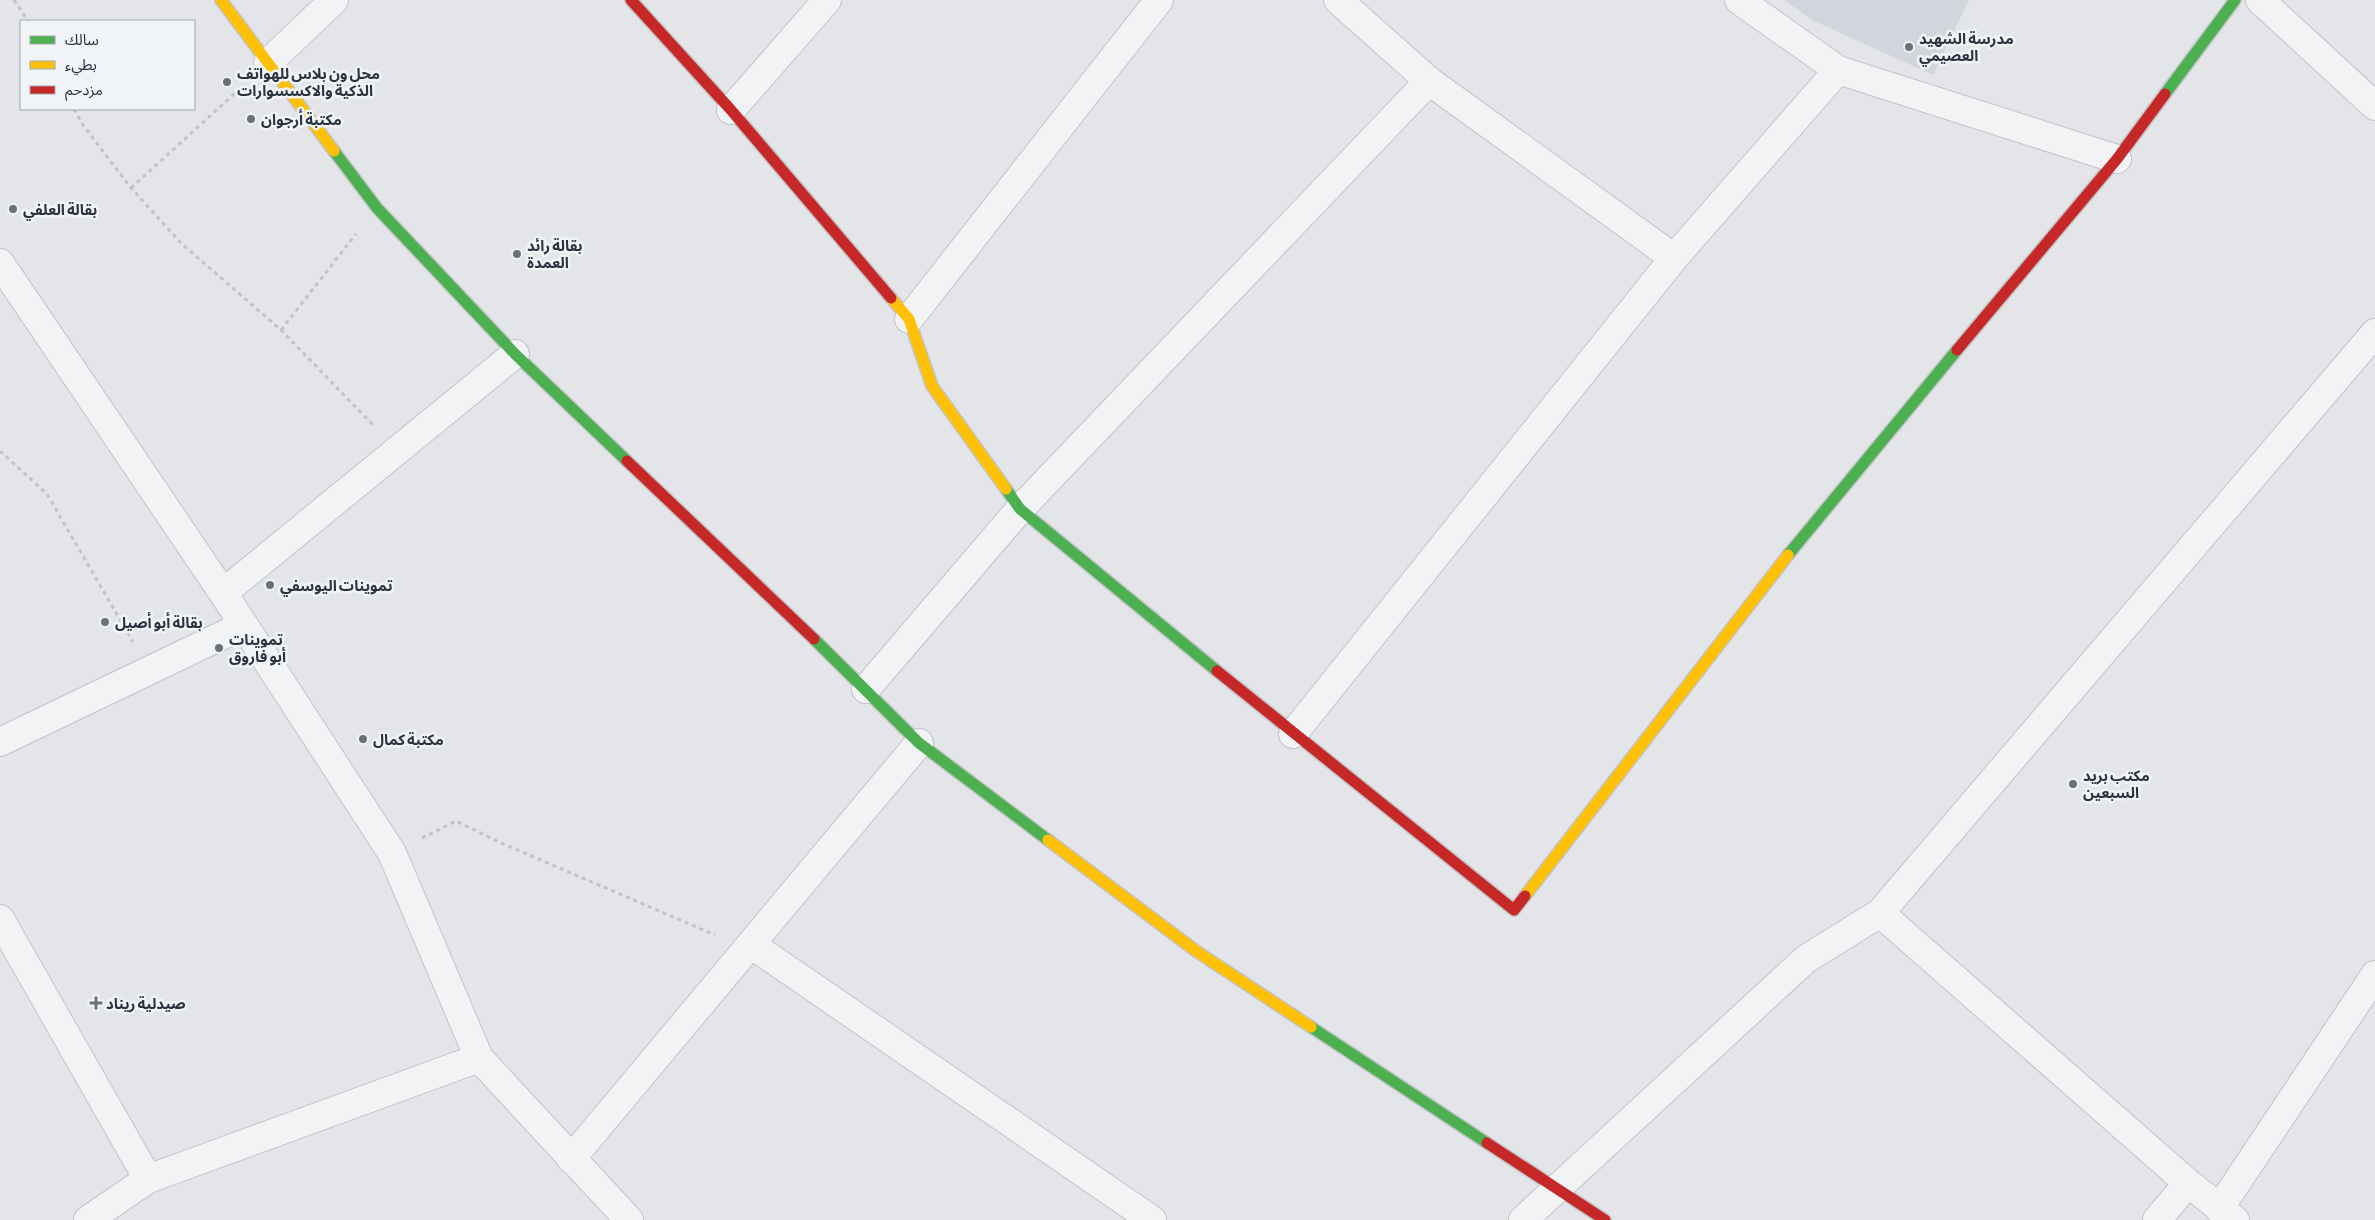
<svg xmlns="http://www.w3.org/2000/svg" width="2375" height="1220" font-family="'Asap Condensed','Noto Sans Arabic',sans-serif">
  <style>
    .built { fill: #d2d5db }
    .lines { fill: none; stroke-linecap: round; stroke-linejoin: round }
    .street-casing { stroke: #c1c3c6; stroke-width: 30 }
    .fast-casing { stroke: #c1c3c6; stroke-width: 14 }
    .slow-casing { stroke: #c1c3c6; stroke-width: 14 }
    .jam-casing { stroke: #c1c3c6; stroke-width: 14 }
    .path { stroke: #c1c3c6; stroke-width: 3; stroke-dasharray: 4 4; stroke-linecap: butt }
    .street { stroke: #f2f3f5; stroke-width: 28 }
    .fast { stroke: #4caf50; stroke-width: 11 }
    .slow { stroke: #ffc107; stroke-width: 11 }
    .jam { stroke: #c62828; stroke-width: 11 }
    .poi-dot { fill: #6b717b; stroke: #f1f4f7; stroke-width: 2 }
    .labels { text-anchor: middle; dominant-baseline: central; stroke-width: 5; stroke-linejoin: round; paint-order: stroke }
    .poi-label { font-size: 15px; font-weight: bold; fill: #2b3340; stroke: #f1f4f7; text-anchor: start }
  </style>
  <rect width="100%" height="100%" fill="#e3e5e8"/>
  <path class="built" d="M1784,0H1969L1933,75L1812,20Z"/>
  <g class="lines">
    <defs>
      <path id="street" d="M1338,0L1429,81L1674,258
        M1739,0L1838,70L2117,159
        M2260,0L2375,106
        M268,63L334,0
        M731,110L827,0
        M0,263L223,593L392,853L479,1058L629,1220
        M909,319L1159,0
        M223,593L515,354
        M866,689L1020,509L1429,81
        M1293,734L1674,258L1838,70
        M0,742L244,625
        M1880,913L2188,1183L2235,1220
        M0,919L148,1179
        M752,945L1152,1220
        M571,1159L919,743
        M2219,1209L2375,975
        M88,1220L148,1179L479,1058
        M1523,1220L1806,959L1880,913L2375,333
        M2157,1220L2188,1183"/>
      <path id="fast" d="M2165,94L2235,0
        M334,151L377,208L515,354L627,461
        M1006,489L1020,509L1217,671
        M1788,555L1957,350
        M814,639L919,743L1048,840
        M1311,1027L1487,1143"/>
      <path id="slow" d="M221,0L334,151
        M891,298L909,319L932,386L1006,489
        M1048,840L1196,951L1311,1027
        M1525,896L1788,555"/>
      <path id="jam" d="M631,0L731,110L891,298
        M1957,350L2117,159L2165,94
        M627,461L814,639
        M1217,671L1514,910L1525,896
        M1487,1143L1605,1220"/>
    </defs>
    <use href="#street" class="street-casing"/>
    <use href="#fast" class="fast-casing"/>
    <use href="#slow" class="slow-casing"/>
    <use href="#jam" class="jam-casing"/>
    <path class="path" d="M14,0L28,21
      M74,109L83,125L131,188L182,244L281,330L374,426
      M131,188L243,86
      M281,330L356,234
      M0,451L47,494L133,642
      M422,838L456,821L499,842L715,935"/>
    <use href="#street" class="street"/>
    <use href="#fast" class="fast"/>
    <use href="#slow" class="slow"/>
    <use href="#jam" class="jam"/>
  </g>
  <g class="poi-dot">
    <circle cx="1909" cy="47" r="5"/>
    <circle cx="227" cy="82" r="5"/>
    <circle cx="251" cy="119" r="5"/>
    <circle cx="13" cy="209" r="5"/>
    <circle cx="517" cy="254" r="5"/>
    <circle cx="270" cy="585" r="5"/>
    <circle cx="105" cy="622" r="5"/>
    <circle cx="219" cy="648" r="5"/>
    <circle cx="363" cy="739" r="5"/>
    <circle cx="2073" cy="784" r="5"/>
    <path d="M93.5 995.5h5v5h5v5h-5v5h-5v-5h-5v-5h5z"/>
  </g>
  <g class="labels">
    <g class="poi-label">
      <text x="1919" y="38">مدرسة الشهيد<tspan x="1919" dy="17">العصيمي</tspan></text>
      <text x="237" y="73">محل ون بلاس للهواتف<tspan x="237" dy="17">الذكية والاكسسوارات</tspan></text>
      <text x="261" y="119">مكتبة أرجوان</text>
      <text x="23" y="209">بقالة العلفي</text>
      <text x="527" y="245">بقالة رائد<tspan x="527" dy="17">العمدة</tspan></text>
      <text x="280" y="585">تموينات اليوسفي</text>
      <text x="115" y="622">بقالة أبو أصيل</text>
      <text x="229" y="639">تموينات<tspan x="229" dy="17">أبو فاروق</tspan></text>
      <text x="373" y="739">مكتبة كمال</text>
      <text x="2083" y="775">مكتب بريد<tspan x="2083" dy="17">السبعين</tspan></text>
      <text x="106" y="1003">صيدلية ريناد</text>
    </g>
  </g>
  <rect x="20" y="20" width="175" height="90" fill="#f1f4f7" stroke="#a2a7ae"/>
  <rect x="30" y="36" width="25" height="8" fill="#4caf50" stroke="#a2a7ae"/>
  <text x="65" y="45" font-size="15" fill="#2b3340">سالك</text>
  <rect x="30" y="61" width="25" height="8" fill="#ffc107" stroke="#a2a7ae"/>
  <text x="65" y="70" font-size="15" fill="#2b3340">بطيء</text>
  <rect x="30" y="86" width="25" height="8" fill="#c62828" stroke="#a2a7ae"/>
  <text x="65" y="95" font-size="15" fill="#2b3340">مزدحم</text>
</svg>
